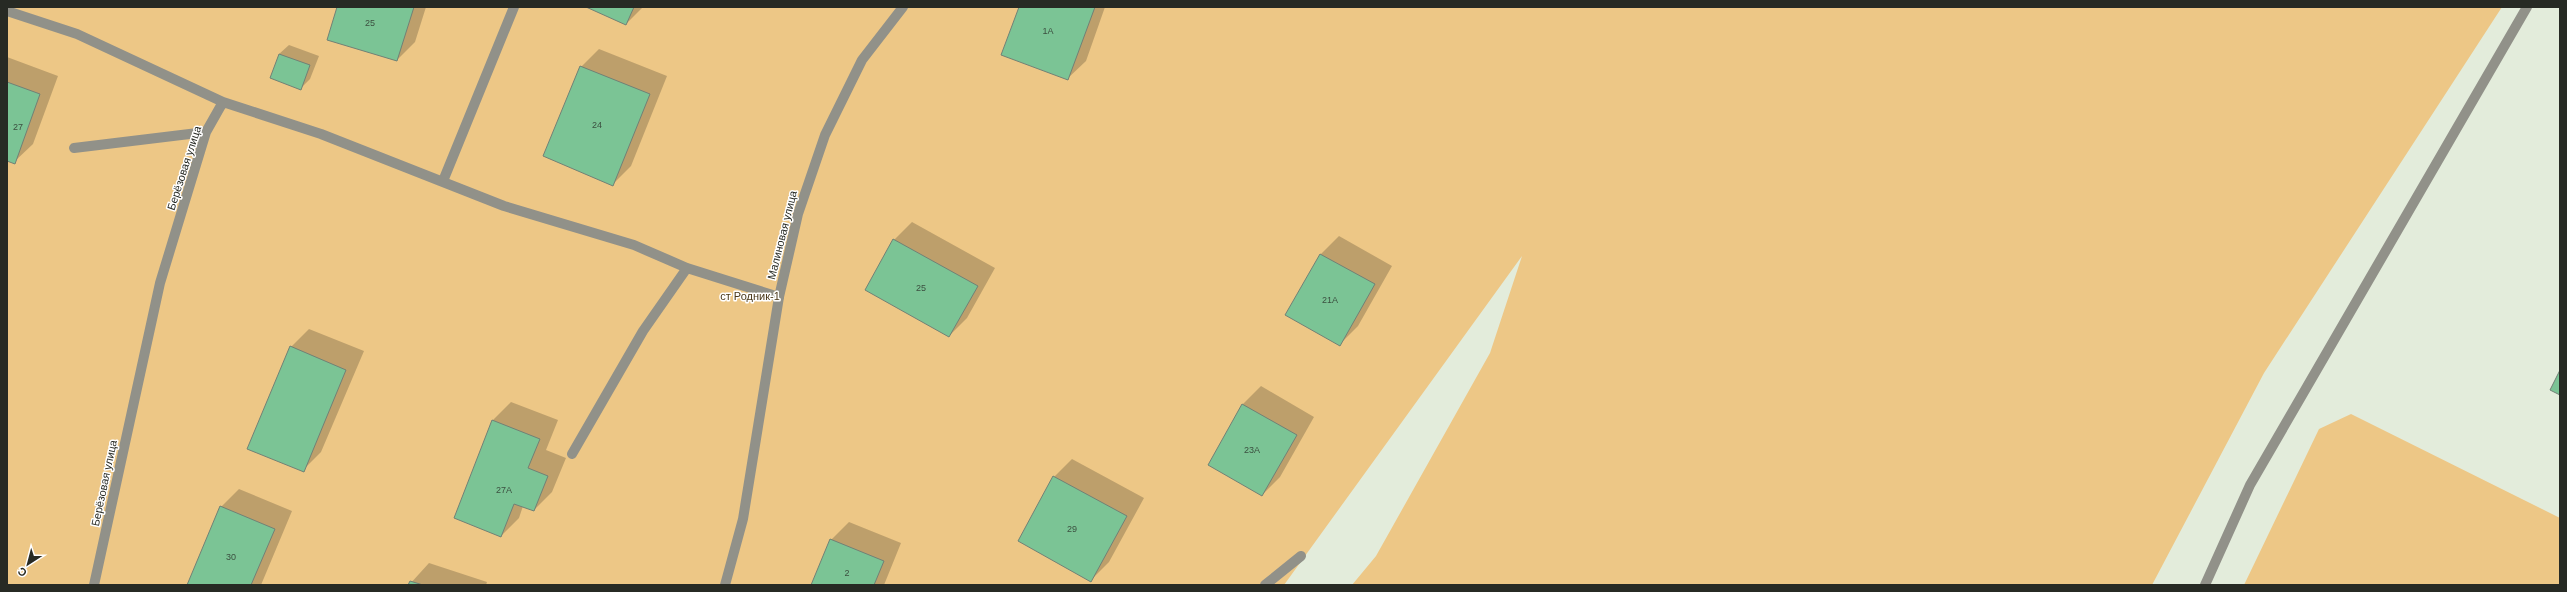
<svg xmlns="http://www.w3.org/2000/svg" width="2567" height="592" font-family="Helvetica,sans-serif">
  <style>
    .green { fill: #edc786 }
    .shadow { fill: #0003 }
    .building { fill: #7bc495; stroke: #718176 }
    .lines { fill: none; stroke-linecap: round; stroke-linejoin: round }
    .lane { stroke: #919189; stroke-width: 10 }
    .street { stroke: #919189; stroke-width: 10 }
    .labels { text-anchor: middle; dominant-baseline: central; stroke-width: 3; stroke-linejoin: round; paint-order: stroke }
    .number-label { font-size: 9px; fill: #3c5040 }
    .street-label { font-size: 11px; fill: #272a24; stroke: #fff }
    .park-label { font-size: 11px; fill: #4a3819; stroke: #fff }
  </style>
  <rect width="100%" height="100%" fill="#e3ecdb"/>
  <path class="green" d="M7,7H2502L2264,373L2152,585H1352L1376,556L1490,353L1522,256L1284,585H7Z
    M2351,414L2560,518V585H2244L2319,429Z"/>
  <path class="shadow" d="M338,7H426L415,42L397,60Z
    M588,7H643L626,24Z
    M1020,7H1105L1086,61L1067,79Z
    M289,45L319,56L310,79L301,88L279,54Z
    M599,49L667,76L631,166L613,184L581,67Z
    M7,57L58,76L33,144L14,162L7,160Z
    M912,222L995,268L967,318L949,336L894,240Z
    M1339,236L1392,266L1358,326L1340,344L1287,315L1321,254Z
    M309,329L364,351L321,452L303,470L291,347Z
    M1261,386L1314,417L1280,477L1262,495L1209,465L1243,404Z
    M511,402L558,420L546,450L566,458L552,492L534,510L523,506L519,518L501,536L455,517L493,420Z
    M1072,459L1144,498L1109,562L1091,580L1054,477Z
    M239,489L292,511L261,585H188L221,507Z
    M849,522L901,543L884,585H812L831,540Z
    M429,563L487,582L486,585H409Z"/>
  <path class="building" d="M337,7H414L397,61L327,40Z
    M586,7H634L626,25Z
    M1019,7H1095L1068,80L1001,55Z
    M279,54L310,65L301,90L270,78Z
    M580,66L650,94L613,186L543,156Z
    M7,82L40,94L15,164L7,161Z
    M893,239L978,286L949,337L865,290Z
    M1320,254L1375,284L1340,346L1285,315Z
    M290,346L346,370L304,472L247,449Z
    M2560,370V395L2550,390Z
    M1242,404L1297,435L1262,496L1208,465Z
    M492,420L540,439L528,468L548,476L534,511L514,504L501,537L454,518Z
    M1053,476L1127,516L1091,582L1018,541Z
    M220,506L275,529L251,585H187Z
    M830,539L884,561L874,585H811Z
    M410,581L423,585H408Z"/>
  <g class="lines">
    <path class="lane" d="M7,11L77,34L223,102
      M74,148L206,132
      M443,181L514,7
      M572,454L643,331L687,268
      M94,585L160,283L206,132L223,102L321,134L504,206L634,245L687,268L779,297
      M1265,585L1301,556
      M2205,585L2250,485L2527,7"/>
    <path class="street" d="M725,585L743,519L779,297L798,214L825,135L862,60L903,7"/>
  </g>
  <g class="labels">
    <g class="number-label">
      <text x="370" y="23">25</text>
      <text x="1048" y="31">1А</text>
      <text x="597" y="125">24</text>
      <text x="18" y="127">27</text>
      <text x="921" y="288">25</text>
      <text x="1330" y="300">21А</text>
      <text x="1252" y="450">23А</text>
      <text x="504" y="490">27А</text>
      <text x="1072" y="529">29</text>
      <text x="231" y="557">30</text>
      <text x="847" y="573">2</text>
    </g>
    <g class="street-label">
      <text transform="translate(184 168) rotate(-72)">Берёзовая улица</text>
      <text transform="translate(782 235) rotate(-76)">Малиновая улица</text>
      <text transform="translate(104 483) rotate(-78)">Берёзовая улица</text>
    </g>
    <g class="park-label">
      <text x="750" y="296">ст Родник-1</text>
    </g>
  </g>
  <rect width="2567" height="592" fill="none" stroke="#272a24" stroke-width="16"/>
  <g transform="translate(28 564) rotate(216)" stroke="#ffffff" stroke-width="3" paint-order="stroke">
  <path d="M0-3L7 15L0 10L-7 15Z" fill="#272a24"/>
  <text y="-6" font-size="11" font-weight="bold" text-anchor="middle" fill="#272a24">С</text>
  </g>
</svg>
